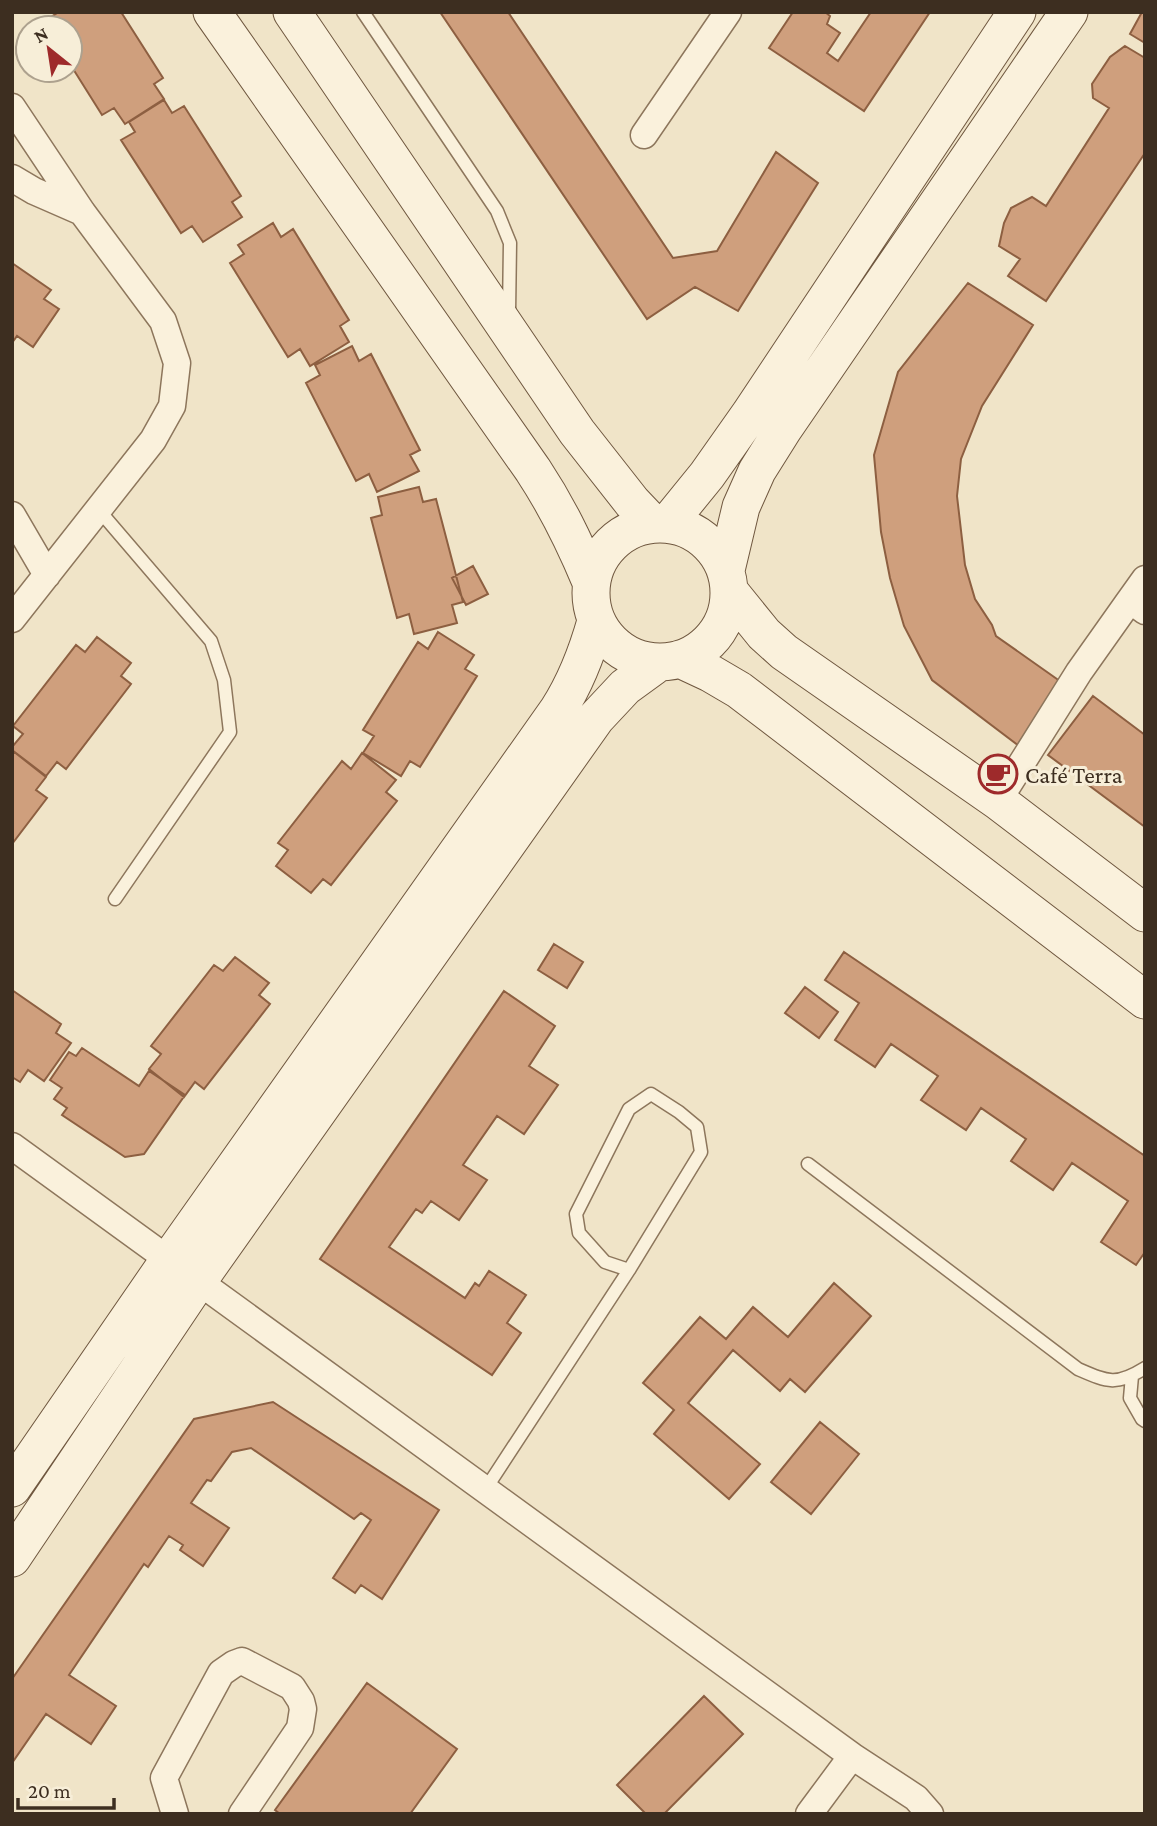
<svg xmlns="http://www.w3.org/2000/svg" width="1157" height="1826" font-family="'Crimson Pro',serif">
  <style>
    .building { fill: #cf9f7d; stroke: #8d5f41; stroke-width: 2 }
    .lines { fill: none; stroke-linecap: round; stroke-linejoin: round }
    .lane-casing { stroke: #8d765c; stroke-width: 15 }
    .street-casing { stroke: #8d765c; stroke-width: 29 }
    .secondary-casing { stroke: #6f573f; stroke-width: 39 }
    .lane { stroke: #faf1dc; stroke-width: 12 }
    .street { stroke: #faf1dc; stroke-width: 26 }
    .secondary { stroke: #faf1dc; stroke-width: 37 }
    .labels { text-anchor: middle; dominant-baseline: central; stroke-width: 6; stroke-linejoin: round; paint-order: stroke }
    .poi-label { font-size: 24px; fill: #3d2e20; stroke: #f7eed8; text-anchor: start }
  </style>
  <rect width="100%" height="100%" fill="#f0e4c8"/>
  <path class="building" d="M56,12H121L163,78L154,84L164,99L125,124L114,108L102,115L70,64V28H47L43,22L57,13Z
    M440,12H508L673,258L717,251L776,152L818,183L738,311L695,287L647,319Z
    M793,12H825L830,16L827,24L840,33L827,53L838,61L871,12H930L864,111L769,48Z
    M1142,12H1145V43L1130,34Z
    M1125,46L1145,58V153L1046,301L1008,276L1020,259L999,246L1004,223L1011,208L1032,197L1046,206L1109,108L1093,98L1092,84L1110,57Z
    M164,100L172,113L184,106L241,196L232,202L242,217L203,242L192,226L181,233L121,140L135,132L129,122Z
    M273,223L281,237L293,229L349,320L340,326L349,342L310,366L300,349L288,357L230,263L244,254L238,245Z
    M12,263L51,290L44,299L59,309L33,347L17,336L12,343Z
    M968,283L1033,325L982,406L961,459L957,496L965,565L975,599L992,625L996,636L1064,684L1023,749L932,680L904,626L890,578L881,532L874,455L898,372Z
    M352,346L359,361L371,354L420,450L410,455L419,471L377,492L369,474L356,481L306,383L320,375L315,365Z
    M419,487L423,502L436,499L463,602L452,605L457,623L414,634L409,614L397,618L371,518L382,515L378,497Z
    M473,566L488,594L466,605L452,578Z
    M438,632L474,655L465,669L477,676L420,767L410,761L401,776L363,753L374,736L363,730L418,642L428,649Z
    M97,637L131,663L121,676L131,684L66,769L57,762L46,776L12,750V747L23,734L13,726L76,645L85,652Z
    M1093,696L1145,735V827L1048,755Z
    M13,751L46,777L36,790L47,798L12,844Z
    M362,753L396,780L386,792L397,801L331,885L323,879L311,893L276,866L288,850L278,843L342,761L351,769Z
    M554,944L583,962L567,988L538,970Z
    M844,952L1145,1156V1252L1136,1265L1101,1242L1128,1201L1072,1163L1053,1190L1011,1161L1026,1139L981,1108L966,1130L921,1100L938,1076L891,1044L875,1067L835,1040L859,1003L825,980Z
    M235,957L269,983L259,995L270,1004L204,1089L195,1082L184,1097L149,1069L161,1054L151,1046L214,965L223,971Z
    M805,987L838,1012L819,1038L785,1013Z
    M12,990L61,1024L56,1033L71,1043L44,1081L28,1070L20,1082L12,1077Z
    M504,991L555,1026L529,1066L558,1085L524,1134L497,1116L463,1165L487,1180L459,1220L431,1201L422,1213L416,1209L389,1247L465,1298L475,1283L479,1286L489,1271L526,1295L507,1323L521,1333L492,1375L320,1259Z
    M82,1048L139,1086L149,1071L185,1095L144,1154L125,1157L62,1115L67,1108L54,1099L62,1088L50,1080L69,1052L76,1056Z
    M834,1283L871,1316L805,1392L790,1379L780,1391L733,1350L688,1403L760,1464L729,1499L654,1434L674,1410L643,1383L700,1317L726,1339L753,1307L788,1337Z
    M273,1402L439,1510L382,1599L361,1585L355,1593L333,1578L371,1520L361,1513L354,1519L251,1448L232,1452L211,1481L207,1480L191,1503L229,1528L203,1566L180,1550L183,1545L169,1536L148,1567L144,1564L69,1675L116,1706L91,1744L46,1714L12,1763V1679L194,1419Z
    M820,1422L859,1454L811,1514L771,1482Z
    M367,1683L457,1749L410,1814H280L275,1810Z
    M704,1696L743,1734L664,1814H646L617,1785Z"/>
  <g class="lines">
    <defs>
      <path id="lane" d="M363,12L497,211L510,243L509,313
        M98,509L211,641L224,680L230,732L115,899
        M808,1164L1078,1369C1108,1382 1116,1386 1145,1368
        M1132,1376L1130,1398L1142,1419L1145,1421
        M485,1490L629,1270L701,1152L697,1127L679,1112L651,1094L629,1109L576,1214L579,1233L605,1262L629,1270"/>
      <path id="street" d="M12,107L82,212L163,321L177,363L172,406L153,440L12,619
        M644,135L728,12
        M12,178L34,191L82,212
        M12,515L47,575
        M1145,579L1130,600L1145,611
        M998,801L1079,672L1130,600
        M12,1146L852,1756L809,1814
        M852,1756L916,1798L930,1814
        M175,1814L164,1778L221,1673L234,1664L242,1661L292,1687L301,1701L303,1709L300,1728L242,1814"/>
      <path id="secondary" d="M212,12L533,470C558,508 574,541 591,582
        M292,12L577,432L632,502L652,523
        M668,523L707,475L750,414L1017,12
        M591 593a69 69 0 1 1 138 0a69 69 0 1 1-138 0Z
        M726,570L741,507L757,471L784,428L1069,12
        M730,592L764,634L784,652L998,801L1145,913
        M680,659L710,673L739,690L1145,1000
        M12,1488L169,1260L558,710C576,682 587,653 596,621
        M12,1558L198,1281L596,718L625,687L658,663"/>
    </defs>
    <use href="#lane" class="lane-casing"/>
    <use href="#street" class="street-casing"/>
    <use href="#secondary" class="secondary-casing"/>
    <use href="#lane" class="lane"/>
    <use href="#street" class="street"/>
    <use href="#secondary" class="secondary"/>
  </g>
  <defs>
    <symbol id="cafe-ring" viewBox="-11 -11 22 22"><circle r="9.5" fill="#f7eed8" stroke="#9e2a2b" stroke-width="1.5"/><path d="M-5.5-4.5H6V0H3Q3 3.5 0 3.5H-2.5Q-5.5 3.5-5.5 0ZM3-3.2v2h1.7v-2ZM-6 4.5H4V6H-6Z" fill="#9e2a2b"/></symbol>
  </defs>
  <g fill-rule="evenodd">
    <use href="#cafe-ring" x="976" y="752" width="44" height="44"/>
  </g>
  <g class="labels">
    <g class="poi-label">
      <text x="1025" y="774">Café Terra</text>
    </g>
  </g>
  <rect width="1157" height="1826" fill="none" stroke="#3d2e20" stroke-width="28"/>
  <g transform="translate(49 49) rotate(330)"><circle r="33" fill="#f7eed8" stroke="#ada18e" stroke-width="2"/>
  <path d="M0-5L12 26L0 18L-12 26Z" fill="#9e2a2b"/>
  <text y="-10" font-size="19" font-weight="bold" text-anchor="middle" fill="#3d2e20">N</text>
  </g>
  <path d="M18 1798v10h96v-10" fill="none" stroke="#3d2e20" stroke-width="3.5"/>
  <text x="28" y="1798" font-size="21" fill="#3d2e20" stroke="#f7eed8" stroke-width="5" paint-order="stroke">20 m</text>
</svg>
